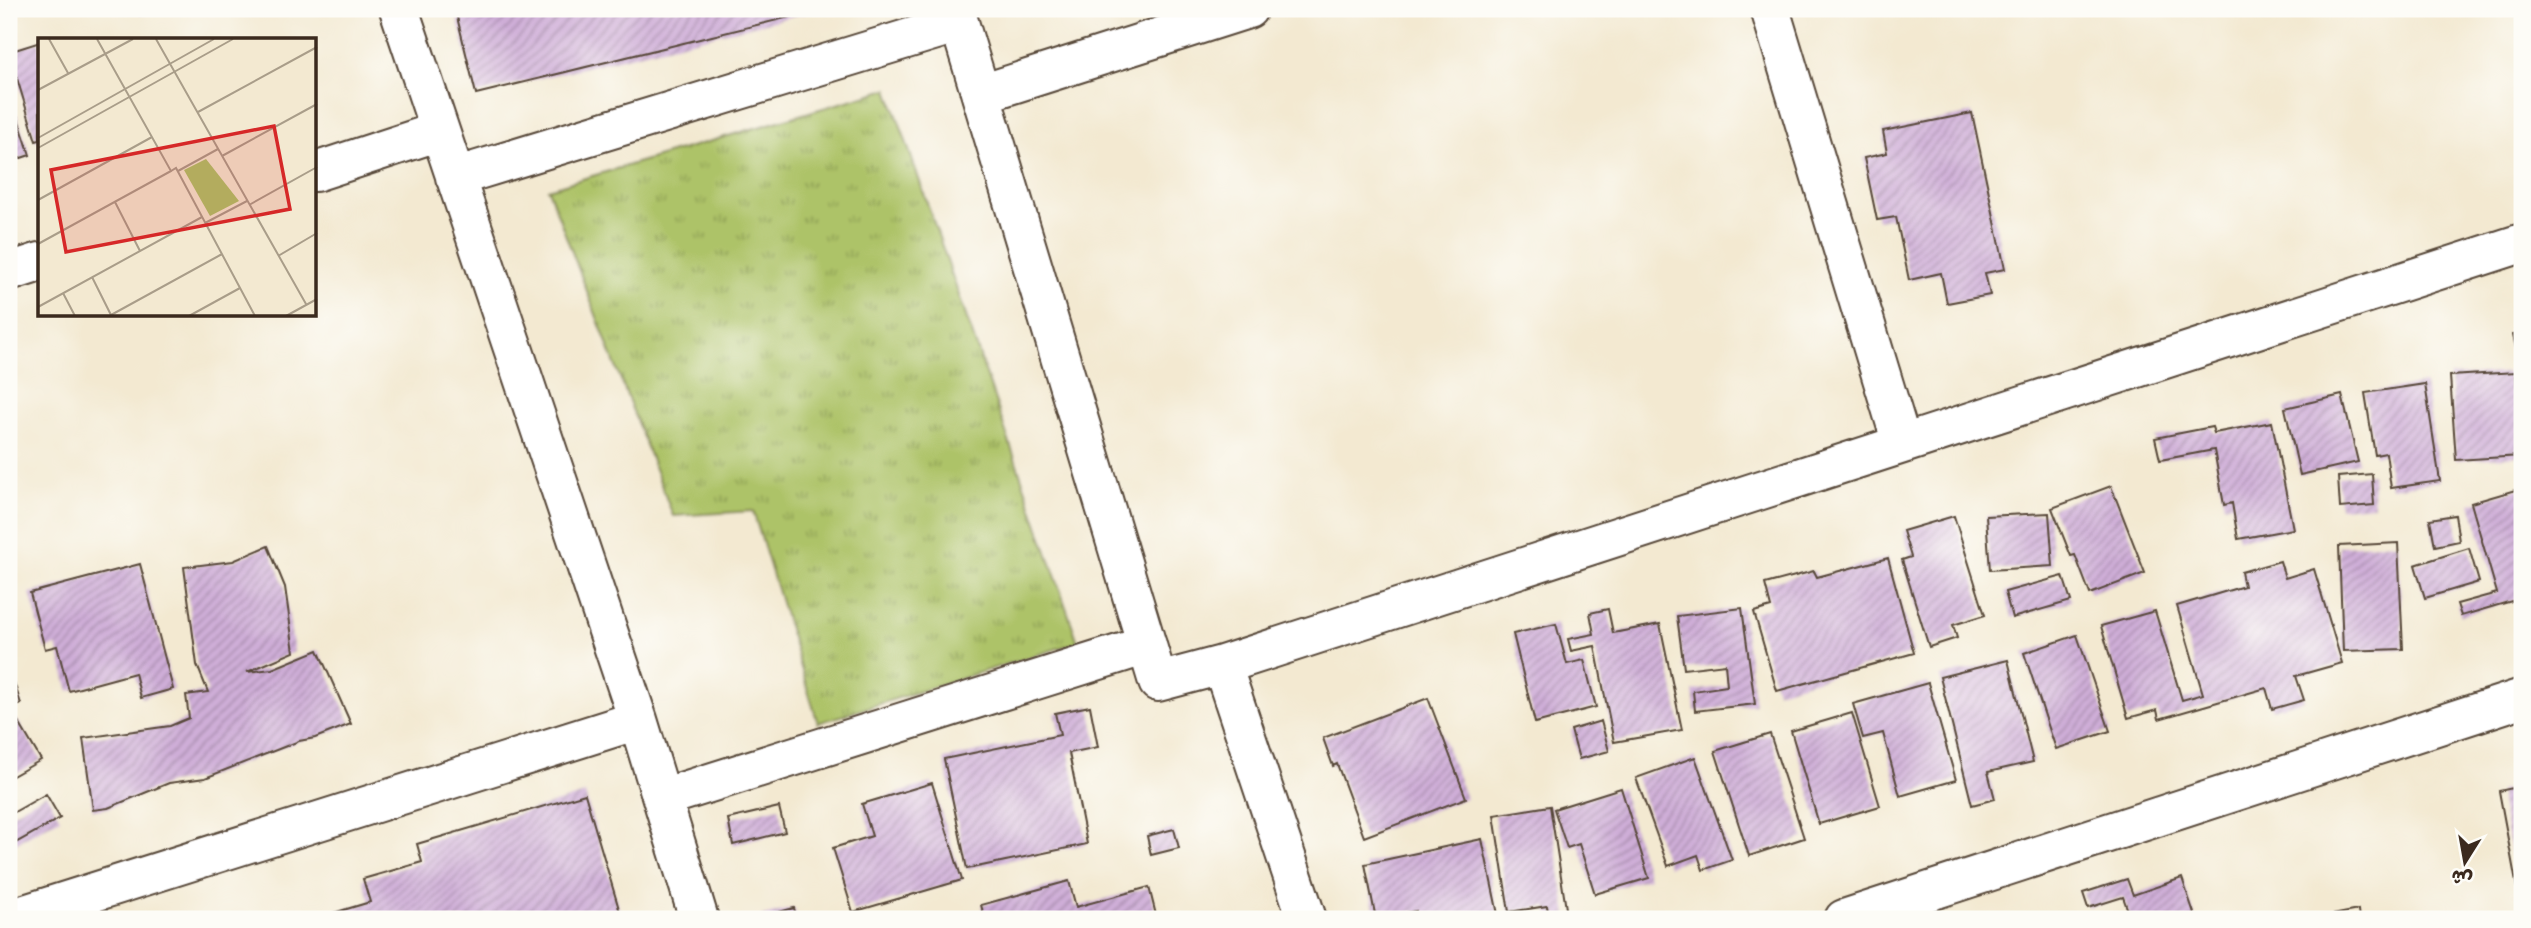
<svg xmlns="http://www.w3.org/2000/svg" width="2531" height="928" font-family="Mali,'Playpen Sans Arabic',sans-serif">
  <style>
    .grass { fill: url(#grass-tufts); stroke: #747643; stroke-width: 2 }
    .building { fill: url(#building-hatch) }
    .lines { fill: none; stroke-linecap: round; stroke-linejoin: round }
    .minor-casing { stroke: #574739; stroke-width: 42 }
    .minor { stroke: #fff; stroke-width: 38 }
    .inset-road { fill: none; stroke: #a99d89; stroke-width: 2 }
    .view { fill: #d62828; fill-opacity: 0.15; stroke: #d62828; stroke-width: 3.5 }
    .inset-edge { fill: none; stroke: #3b2a1e; stroke-width: 3.5 }
  </style>
  <defs>
    <pattern id="grass-tufts" width="24" height="20" patternUnits="userSpaceOnUse" patternTransform="scale(1.75)"><rect width="24" height="20" fill="#adc368"/><path d="M3 7l-1-3M5 7V3M7 7l1-3M15 17l-1-3M17 17v-4M19 17l1-3" fill="none" stroke="#8e9f55"/></pattern>
    <pattern id="building-hatch" width="6" height="6" patternUnits="userSpaceOnUse" patternTransform="scale(1.75)"><rect width="6" height="6" fill="#cfaed8"/><path d="M-1 1l2-2M0 6l6-6M5 7l2-2" fill="none" stroke="#a98eaf"/></pattern>
  </defs>
  <rect width="100%" height="100%" fill="#fdfcf7"/>
  <filter id="ink" filterUnits="userSpaceOnUse"><feTurbulence type="fractalNoise" baseFrequency=".0143" numOctaves="2"/><feDisplacementMap in="SourceGraphic" scale="14" xChannelSelector="R" yChannelSelector="G"/><feConvolveMatrix kernelMatrix="1 2 1 2 8 2 1 2 1" color-interpolation-filters="sRGB"/></filter>
  <filter id="wash" filterUnits="userSpaceOnUse"><feTurbulence type="fractalNoise" baseFrequency=".00686" numOctaves="4" result="noise"/><feDisplacementMap in="SourceGraphic" scale="28" xChannelSelector="R" yChannelSelector="G"/><feGaussianBlur stdDeviation="1.57" result="paint"/><feColorMatrix in="noise" values="0 0 0 0 0 0 0 0 0 0 0 0 0 0 0 0 0 1.4 0 .05"/><feComposite in="paint" operator="in"/></filter>
  <g filter="url(#wash)">
    <rect width="100%" height="100%" fill="#f3e9d1"/>
    <path class="grass" d="M888,89L1078,642L818,723L753,511L673,516L548,189Z"/>
    <g id="blocks">
      <path class="building" d="M138,9H160L140,15Z
        M472,9H818V10L476,94L456,13Z
        M40,42V140L36,141L9,52Z
        M1972,113L2005,269L1985,273L1990,295L1947,303L1941,273L1909,280L1896,217L1877,220L1864,158L1887,153L1883,131Z
        M17,115L30,155L9,162V118Z
        M2522,333V371H2521L2513,335Z
        M2516,372L2521,456L2456,460L2450,376Z
        M2425,384L2440,481L2391,488L2386,453L2375,455L2365,393Z
        M2342,395L2358,462L2300,475L2285,408Z
        M2272,422L2293,529L2238,539L2232,503L2224,505L2214,450L2160,460L2155,438L2212,427L2214,433Z
        M2372,474L2374,505L2340,508L2338,477Z
        M2111,486L2145,573L2090,594L2075,555L2071,556L2052,508Z
        M2522,488V598L2461,616L2457,604L2497,593L2471,503Z
        M2049,513L2053,566L1990,570L1986,516Z
        M2455,515L2459,541L2435,546L2430,519Z
        M1954,516L1985,615L1953,625L1957,638L1929,647L1902,560L1911,557L1903,531Z
        M2398,543L2403,649L2343,651L2339,546Z
        M268,546L285,587L294,652L247,672L272,669L318,650L351,724L315,738L299,741L205,778L169,783L108,808L93,810L83,738L170,726L189,718L186,695L208,692L197,665L184,567L233,561Z
        M2469,548L2479,582L2425,598L2415,565Z
        M1888,558L1914,653L1777,691L1754,612L1771,607L1765,584L1814,571L1817,577Z
        M2280,561L2285,578L2314,569L2342,663L2296,676L2304,700L2272,709L2266,688L2159,719L2157,710L2128,718L2101,626L2155,611L2182,700L2203,694L2177,606L2244,586L2241,572Z
        M140,564L173,689L141,698L135,673L69,691L57,646L45,649L30,593Z
        M2063,576L2071,601L2012,618L2005,592Z
        M1742,608L1755,704L1695,711L1693,691L1727,686L1725,664L1684,669L1677,616Z
        M1608,609L1613,633L1660,624L1682,730L1614,742L1595,646L1571,651L1568,639L1594,634L1590,613Z
        M1556,624L1567,664L1584,660L1596,707L1535,723L1513,634Z
        M2077,635L2110,731L2056,749L2024,653Z
        M2008,660L2033,762L1988,772L1995,799L1972,805L1940,677Z
        M9,666L21,704L9,708Z
        M1928,683L1956,780L1900,796L1883,733L1863,738L1853,704Z
        M1428,698L1466,798L1364,837L1337,764L1333,766L1323,738Z
        M1090,706L1098,747L1069,753L1087,844L967,869L944,759L1060,735L1055,713Z
        M1852,713L1880,806L1819,824L1791,731Z
        M18,721L41,760L9,778V727Z
        M1601,721L1609,751L1579,759L1571,730Z
        M1770,734L1804,838L1749,856L1715,751Z
        M1695,757L1732,860L1703,870L1698,855L1668,866L1636,778Z
        M932,783L962,880L853,912L833,848L872,836L862,804Z
        M2522,786V887L2517,888L2499,791Z
        M1621,788L1649,878L1595,894L1579,844L1567,848L1554,809Z
        M46,794L60,818L10,846L9,815Z
        M585,794L622,919H331L330,914L370,902L363,879L422,862L417,844Z
        M1550,806L1567,915L1549,917L1547,906L1509,912L1494,815Z
        M779,807L785,832L733,845L728,819Z
        M1174,829L1179,848L1151,855L1147,836Z
        M1482,839L1499,919H1418L1416,911L1376,919L1365,864Z
        M2182,878L2196,919H2131L2123,897L2088,908L2083,893L2127,879L2133,895Z
        M1069,881L1076,907L1149,887L1157,919H985L981,905Z
        M794,908L797,919H756V918Z
        M2358,910L2359,919H2317V918Z"/>
    </g>
  </g>
  <g filter="url(#ink)">
    <use href="#blocks" fill-opacity="0" stroke="#574739" stroke-width="2"/>
    <g class="lines">
      <defs>
        <path id="minor" d="M399,9L638,720L699,919
          M955,9L1158,682L1222,665
          M1770,9L1902,444
          M981,94L1248,9
          M315,172L440,131
          M455,177L959,23
          M9,272L40,262
          M662,798L1147,645
          M9,919L638,720
          M1307,919L1222,665L2522,243
          M1844,919L2522,698"/>
      </defs>
      <use href="#minor" class="minor-casing"/>
      <use href="#minor" class="minor"/>
    </g>
  </g>
  <g transform="translate(38 38)">
    <rect width="278" height="278" fill="#f3e9d1"/>
    <path d="M168,121L201,163L172,178L146,132Z" fill="#adc368"/>
    <path class="inset-road" d="M11,1L30,35M118,1L268,266M0,52L95,1M160,74L279,9M0,100L176,1M0,110L195,1M184,118L279,66M133,133L138,130L217,278M140,133L180,111M0,162L114,99M77,164L102,213M211,167L279,129M167,185L209,163M0,206L133,133L59,1M240,218L279,195M54,239L73,277L184,216M25,255L37,278M0,269L164,179M151,278L202,250M248,278L279,261"/>
    <path class="view" d="M236,88L252,171L28,214L13,132Z"/>
    <rect width="278" height="278" class="inset-edge"/>
  </g>
  <rect width="2531" height="928" fill="none" stroke="#fdfcf7" stroke-width="35"/>
  <g transform="translate(2465 862) rotate(191)" stroke="#fdfcf7" stroke-width="5" paint-order="stroke">
  <path d="M0-5L12 26L0 18L-12 26Z" fill="#3b2a1e"/>
  <text y="-10" font-size="19" font-weight="bold" text-anchor="middle" fill="#3b2a1e">ش</text>
  </g>
</svg>
